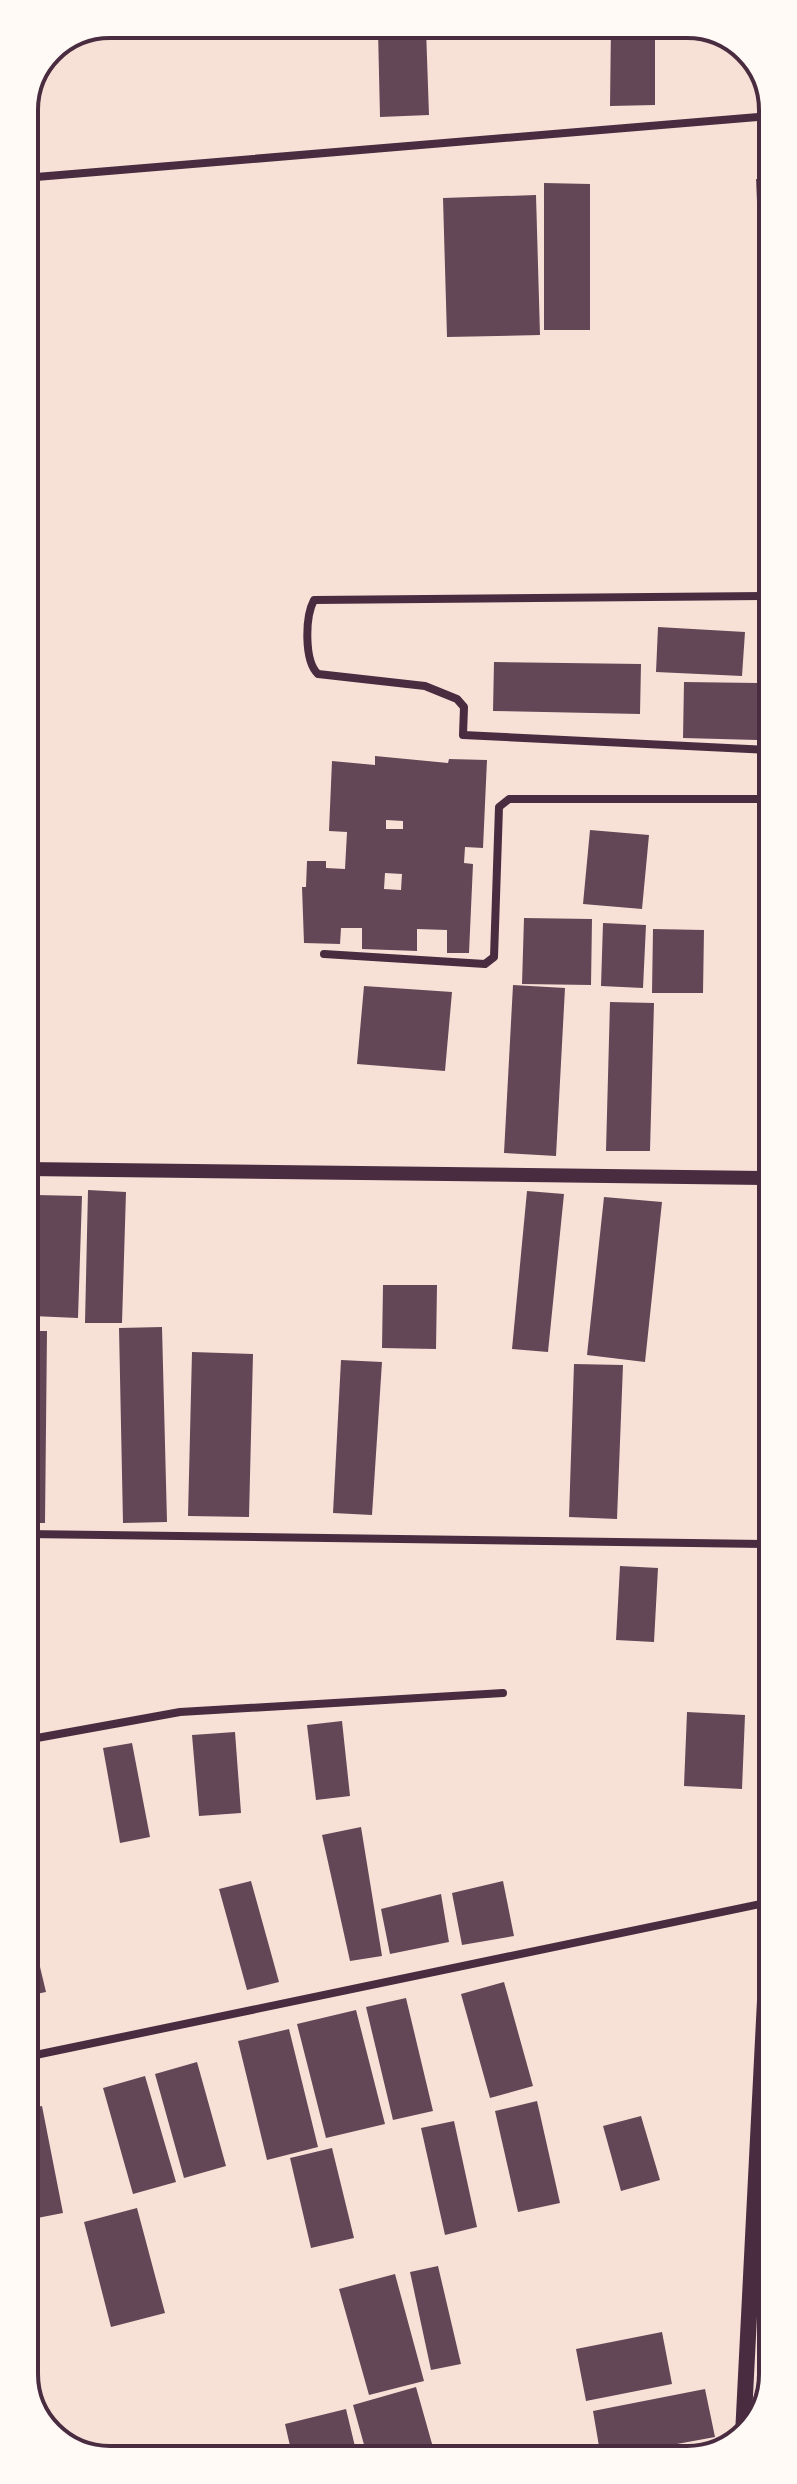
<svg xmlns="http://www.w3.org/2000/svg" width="797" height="2484" font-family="'Titillium Web',sans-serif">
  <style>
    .building { fill: #644757; fill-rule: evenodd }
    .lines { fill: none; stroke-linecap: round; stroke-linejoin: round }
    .minor { stroke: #4a2c40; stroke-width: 8 }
    .tertiary { stroke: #4a2c40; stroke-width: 14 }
    .secondary { stroke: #4a2c40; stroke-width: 16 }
    .rim { fill: none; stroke: #4a2c40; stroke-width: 4 }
  </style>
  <rect width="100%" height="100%" fill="#f7e1d7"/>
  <path class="building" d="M611,24H655V105L610,106Z
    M426,29L429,115L380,117L378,30Z
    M756,179H770V317H762Z
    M544,183L590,184V330H544Z
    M536,195L540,335L447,337L443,198Z
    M658,627L745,632L742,676L656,672Z
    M494,662L641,664L640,714L493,711Z
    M684,682L758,683L757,740L683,738Z
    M375,756L448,763L449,759L487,760L483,848L465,847L464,863L473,864L469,953H447V930L417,929V951L362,949V928H341L340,944L304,943L302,887H306L307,861H326V868L345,869L347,832L329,831L332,761L375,765ZM386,820L403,821V829H386ZM385,873L402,874L401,890L384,889Z
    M590,830L649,835L642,909L583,904Z
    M524,918L592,919L591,985L522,984Z
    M603,923L646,925L643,988L601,986Z
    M653,929L704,930L703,993H652Z
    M513,985L565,988L556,1156L504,1153Z
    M364,986L452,992L445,1071L357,1064Z
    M610,1002L654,1003L650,1151H606Z
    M88,1190L126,1192L122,1323H85Z
    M527,1191L564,1194L548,1352L512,1349Z
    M36,1195L82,1196L78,1318L32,1316Z
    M604,1197L662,1202L645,1362L587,1355Z
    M383,1285H437L436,1349L382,1348Z
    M162,1327L167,1522L123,1523L119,1328Z
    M26,1331H47L45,1523H26Z
    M192,1352L253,1354L249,1517L188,1516Z
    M341,1360L382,1362L372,1515L333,1513Z
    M574,1364L623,1365L617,1519L569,1517Z
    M35,1553L37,1649L26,1650V1554Z
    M620,1566L658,1568L654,1642L616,1640Z
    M687,1712L745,1715L742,1789L684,1786Z
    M342,1721L350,1796L316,1800L307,1725Z
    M235,1732L241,1813L199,1816L192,1735Z
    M132,1743L150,1837L120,1843L103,1748Z
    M361,1827L382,1956L350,1961L322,1835Z
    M251,1881L279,1982L247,1990L219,1889Z
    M503,1881L514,1936L462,1945L452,1893Z
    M441,1894L449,1942L390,1954L381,1909Z
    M35,1946L46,1992L26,1996V1949Z
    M504,1982L533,2086L490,2098L461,1994Z
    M406,1998L433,2111L393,2120L366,2007Z
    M356,2010L385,2124L326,2138L297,2024Z
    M289,2029L318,2147L267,2160L238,2041Z
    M197,2062L226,2166L184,2178L155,2074Z
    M145,2076L176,2182L133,2194L103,2088Z
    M537,2101L560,2203L518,2212L495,2111Z
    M42,2106L63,2213L27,2220L26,2109Z
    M641,2116L660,2180L621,2191L603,2126Z
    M454,2121L477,2227L445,2235L421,2128Z
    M332,2148L354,2238L311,2248L290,2158Z
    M137,2208L165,2313L111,2327L84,2222Z
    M438,2266L461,2364L431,2370L410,2272Z
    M395,2274L424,2381L369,2395L339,2289Z
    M662,2332L672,2384L586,2401L576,2349Z
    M416,2387L436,2458L368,2459L353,2405Z
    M705,2389L715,2437L601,2458L593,2411Z
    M346,2409L358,2459H293L285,2424Z"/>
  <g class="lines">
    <path class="minor" d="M24,178L770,116
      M771,596L314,600C305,617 304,661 318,674L425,686L457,699L464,707L463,735L771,750
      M765,750L771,636
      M324,954L485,964L494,957L499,807L509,799H771
      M26,1534L772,1544
      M26,1740L180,1712L503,1693
      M26,2057L770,1902"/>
    <path class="tertiary" d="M25,1169L772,1178"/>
    <path class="secondary" d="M743,2435L772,1862"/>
  </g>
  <path d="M0 0H797V2484H0ZM110 38H687A72 72 0 0 1 759 110V2374A72 72 0 0 1 687 2446H110A72 72 0 0 1 38 2374V110A72 72 0 0 1 110 38Z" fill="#fffaf5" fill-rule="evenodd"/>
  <path class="rim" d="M110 38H687A72 72 0 0 1 759 110V2374A72 72 0 0 1 687 2446H110A72 72 0 0 1 38 2374V110A72 72 0 0 1 110 38Z"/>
</svg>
